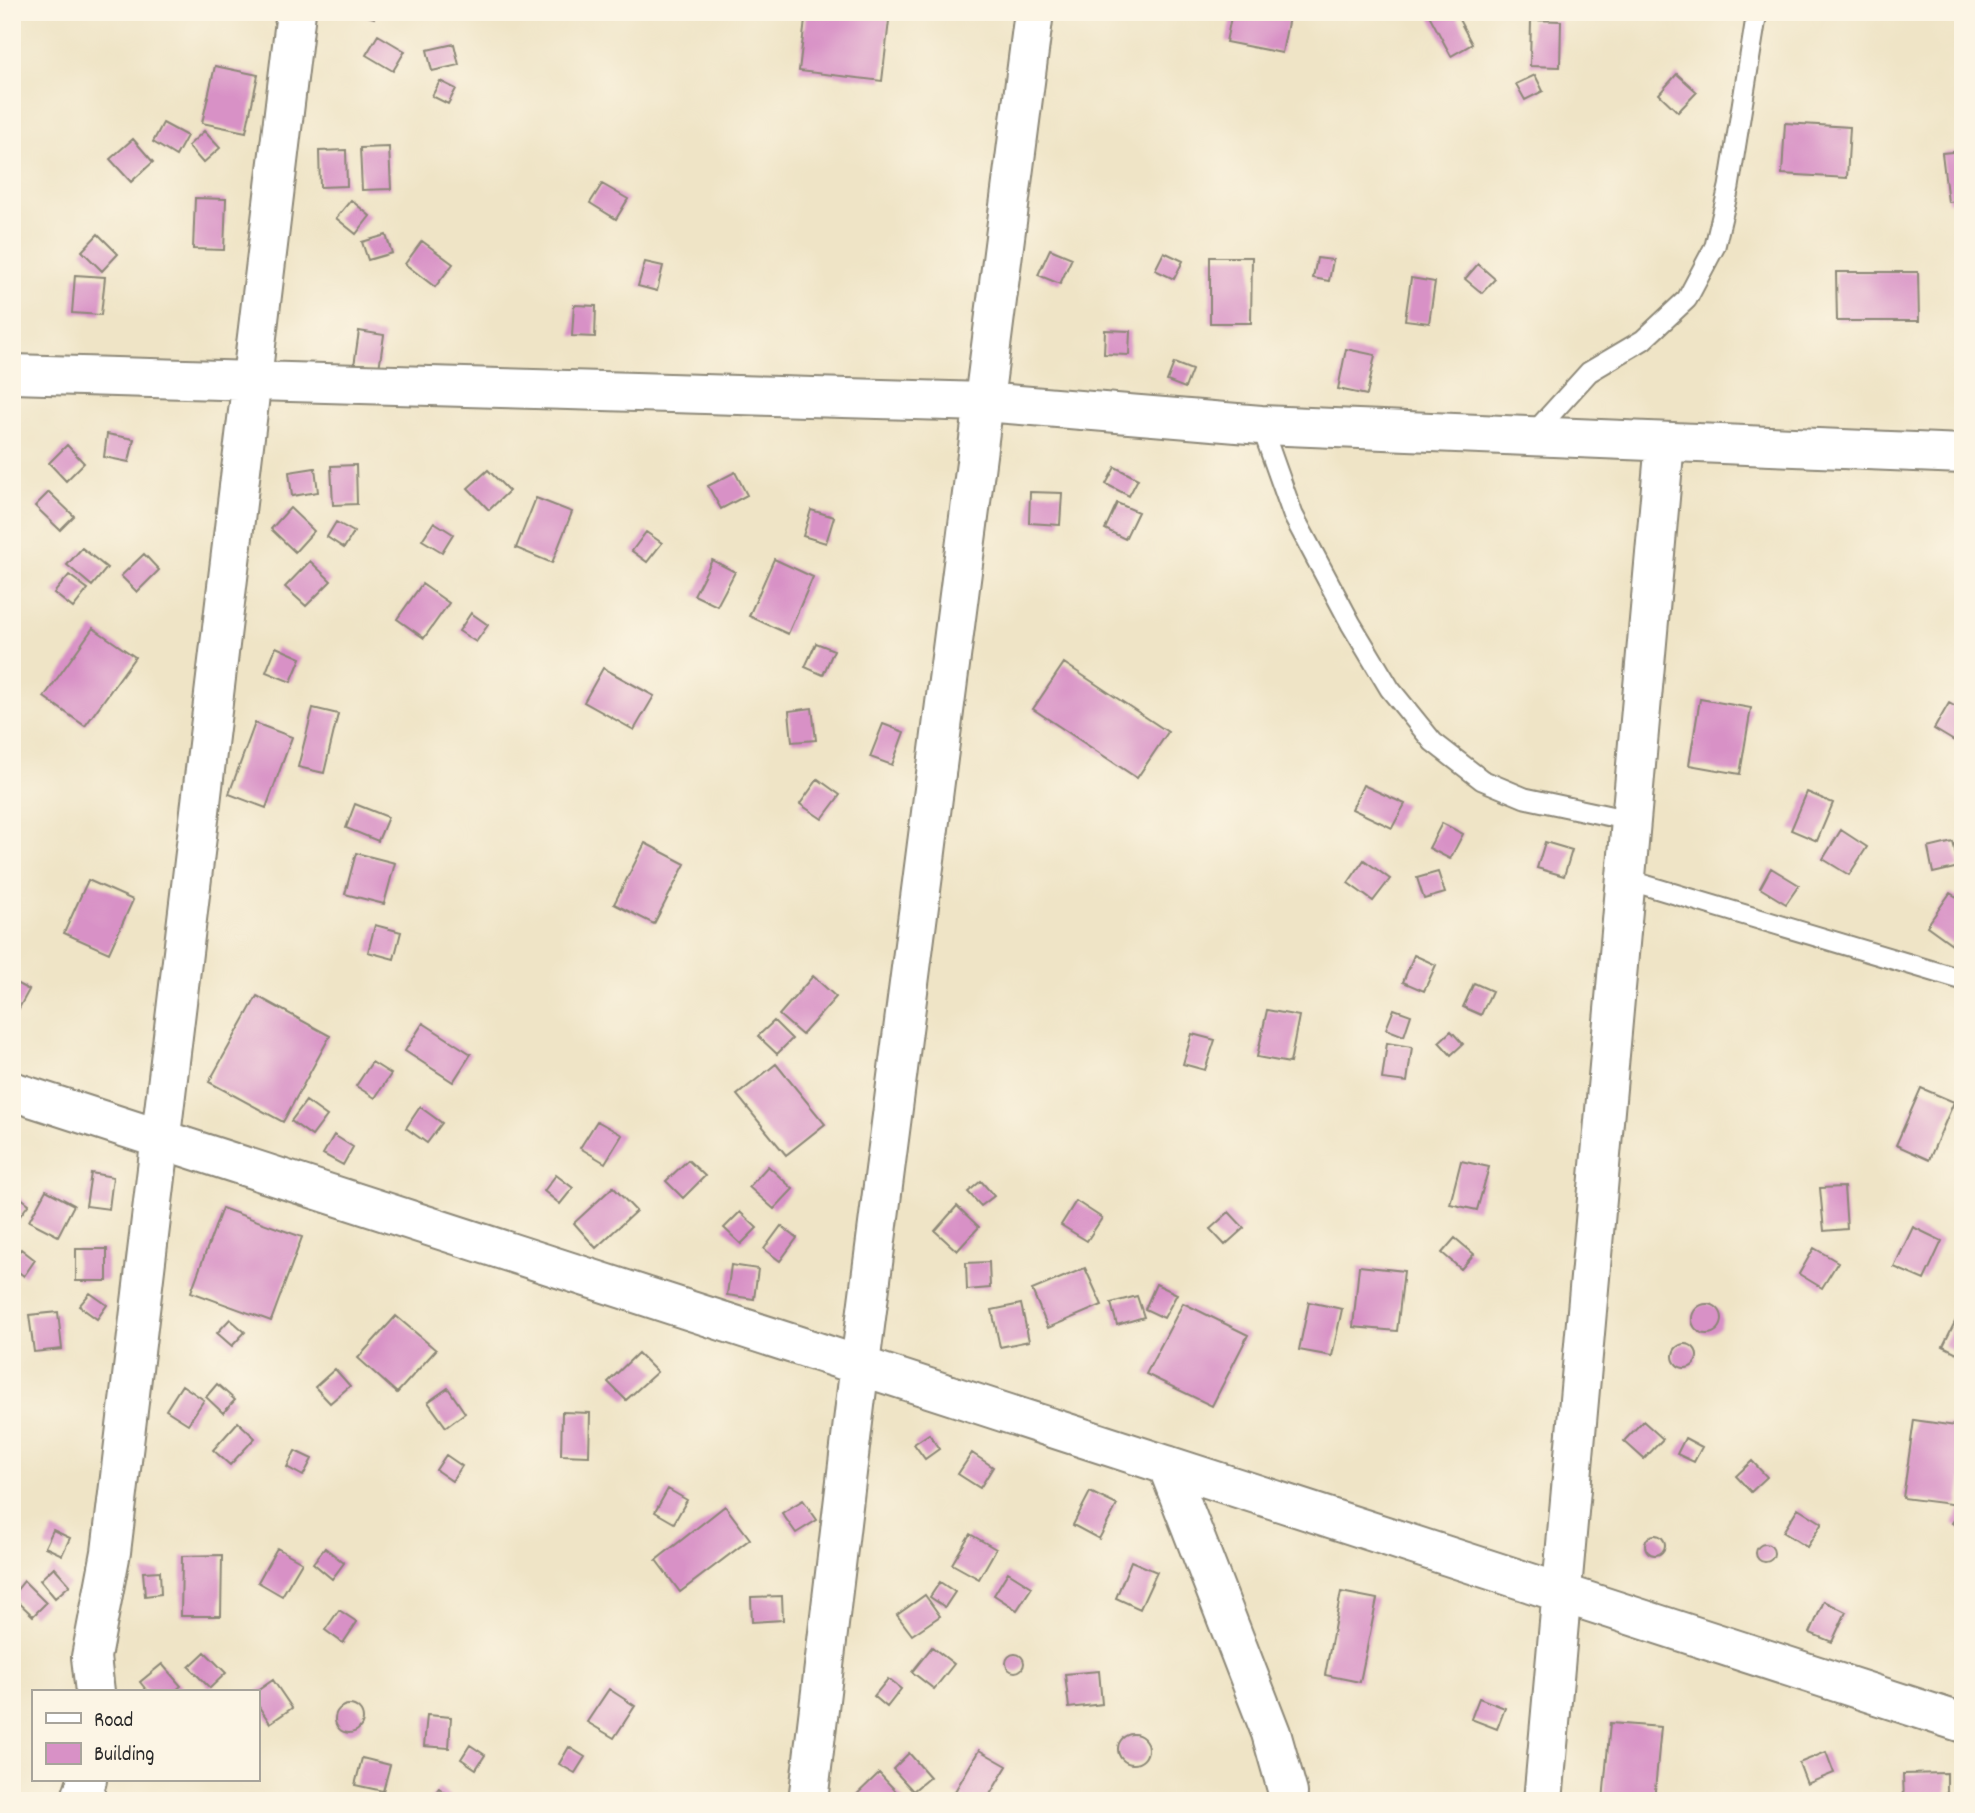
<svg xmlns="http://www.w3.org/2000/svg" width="1975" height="1813" font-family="Dekko,sans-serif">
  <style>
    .building { fill: #d891c6 }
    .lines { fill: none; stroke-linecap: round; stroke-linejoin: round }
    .service-casing { stroke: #8d8878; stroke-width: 23 }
    .minor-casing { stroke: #8d8878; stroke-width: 42 }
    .service { stroke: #fff; stroke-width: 19 }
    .minor { stroke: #fff; stroke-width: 38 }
  </style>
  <rect width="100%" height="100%" fill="#fcf5e5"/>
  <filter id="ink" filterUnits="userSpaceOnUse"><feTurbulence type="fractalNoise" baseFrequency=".0143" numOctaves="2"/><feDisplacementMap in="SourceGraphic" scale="14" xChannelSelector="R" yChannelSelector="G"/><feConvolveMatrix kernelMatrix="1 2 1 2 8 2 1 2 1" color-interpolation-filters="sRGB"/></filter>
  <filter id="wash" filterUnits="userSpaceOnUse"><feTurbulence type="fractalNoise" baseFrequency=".00686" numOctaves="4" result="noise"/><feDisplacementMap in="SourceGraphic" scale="28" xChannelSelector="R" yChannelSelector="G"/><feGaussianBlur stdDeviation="1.57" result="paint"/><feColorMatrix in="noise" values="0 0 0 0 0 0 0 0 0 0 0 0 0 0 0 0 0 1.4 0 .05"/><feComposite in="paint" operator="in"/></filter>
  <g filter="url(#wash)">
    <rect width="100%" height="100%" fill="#efe4c6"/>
    <g id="blocks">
      <path class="building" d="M355,12H375L374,18Z
        M806,12H890L882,81L799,71Z
        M967,12H986L984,18Z
        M1232,12H1290L1282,53L1226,42Z
        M1435,12H1455L1472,44L1451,56L1429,15Z
        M1531,20L1561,21L1560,67L1530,66Z
        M378,35L405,51L393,71L366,55Z
        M454,44L459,65L432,71L427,50Z
        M215,66L258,75L246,132L202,123Z
        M1677,74L1697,92L1678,112L1659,94Z
        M1535,75L1543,91L1525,100L1516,84Z
        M440,81L456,89L448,104L432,96Z
        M163,123L187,136L176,156L153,142Z
        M1785,123L1850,127L1847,178L1782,174Z
        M204,131L220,148L203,163L188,146Z
        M133,139L153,162L131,182L110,159Z
        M389,147L391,189L362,190L360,148Z
        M346,150L347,186L320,187L319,151Z
        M1963,151V201L1948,202L1942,153Z
        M602,184L628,199L616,219L590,203Z
        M195,198L226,199L224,250L193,249Z
        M351,200L370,216L356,234L336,218Z
        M98,234L118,254L102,271L82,251Z
        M386,235L392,253L368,260L362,242Z
        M422,241L453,264L435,287L405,264Z
        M1050,249L1072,258L1060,284L1038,275Z
        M1164,252L1183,261L1174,279L1155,270Z
        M1210,257H1252L1251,323H1210Z
        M1317,258L1333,260L1329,281L1313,278Z
        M645,262L663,266L657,291L638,286Z
        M1478,264L1495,279L1482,293L1465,279Z
        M1836,272H1918L1919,321H1837Z
        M75,275L105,277L101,315L72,313Z
        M1411,278L1435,282L1429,323L1405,320Z
        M574,305L596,306L595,337L572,336Z
        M1105,330L1130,331L1129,355L1104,354Z
        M359,331L384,335L379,369L354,366Z
        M1346,349L1375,355L1367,395L1338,389Z
        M1174,363L1192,370L1185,388L1167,381Z
        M107,434L134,439L129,462L104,457Z
        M67,445L84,463L66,481L49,463Z
        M356,465L357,504L333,505L331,466Z
        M1115,467L1138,479L1129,496L1106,484Z
        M315,468L318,492L292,496L289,472Z
        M488,470L509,491L489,510L468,488Z
        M735,472L747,495L721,509L708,486Z
        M49,492L74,516L60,530L35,506Z
        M1030,492L1062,493L1060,525L1029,523Z
        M536,498L572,512L552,563L516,548Z
        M1117,503L1138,512L1125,539L1105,529Z
        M290,508L314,531L295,552L271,529Z
        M811,510L834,517L826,543L803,536Z
        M336,522L354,532L344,548L327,537Z
        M434,522L453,534L442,552L422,540Z
        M646,532L662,543L647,562L632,551Z
        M82,548L107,568L92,586L67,565Z
        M144,554L159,570L137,592L121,576Z
        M774,559L813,577L788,634L749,616Z
        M712,560L735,572L717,606L694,595Z
        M310,561L331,581L306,606L285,587Z
        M69,575L88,589L73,608L54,593Z
        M422,584L449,603L424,638L397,619Z
        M471,613L488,625L476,642L459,631Z
        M93,628L135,657L85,726L44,697Z
        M816,643L834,650L823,675L805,667Z
        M276,647L301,658L291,682L266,672Z
        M1064,663L1168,732L1137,778L1033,709Z
        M603,668L654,696L634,730L584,702Z
        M1962,680H1963V699L1957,697Z
        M1700,699L1751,708L1740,774L1689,765Z
        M1949,703L1963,711V726L1954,741L1934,729Z
        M313,708L338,714L324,773L298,767Z
        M812,708L816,740L792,742L789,711Z
        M255,723L292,737L266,808L229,794Z
        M883,724L904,732L892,765L870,757Z
        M818,779L840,795L822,819L800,804Z
        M1363,785L1405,804L1392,828L1352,809Z
        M1807,792L1833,803L1817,841L1791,830Z
        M355,804L388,817L378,841L346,828Z
        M1442,823L1463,834L1450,859L1429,848Z
        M1841,830L1867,847L1849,875L1823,859Z
        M1545,842L1572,850L1564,876L1537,868Z
        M1953,842L1959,867L1933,873L1928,848Z
        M645,843L685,864L654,924L614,904Z
        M356,853L395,863L384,904L345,894Z
        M1364,860L1390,879L1373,901L1348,883Z
        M1771,868L1799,885L1786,904L1760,888Z
        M1438,872L1445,893L1424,899L1417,878Z
        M88,880L133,900L109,953L64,933Z
        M1950,893L1963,901V928L1952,944L1927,926Z
        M375,925L401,932L394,959L368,952Z
        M1414,955L1436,965L1424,991L1403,982Z
        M813,976L836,997L802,1035L779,1015Z
        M12,981L29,990L12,1021Z
        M1474,983L1492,991L1481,1015L1463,1007Z
        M257,996L330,1036L283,1122L209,1082Z
        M1394,1009L1411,1015L1404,1036L1386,1029Z
        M1267,1010L1299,1016L1290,1063L1257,1057Z
        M774,1021L792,1039L777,1054L758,1036Z
        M423,1023L471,1054L453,1082L405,1051Z
        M1451,1031L1463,1044L1451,1055L1439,1042Z
        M1192,1034L1215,1040L1205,1070L1183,1064Z
        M1387,1043L1412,1047L1407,1082L1382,1079Z
        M372,1062L391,1074L375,1098L356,1086Z
        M776,1064L825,1124L786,1155L737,1095Z
        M1921,1088L1954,1102L1929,1160L1896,1145Z
        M306,1101L327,1116L312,1136L291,1121Z
        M420,1107L442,1123L427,1143L406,1128Z
        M597,1121L622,1135L605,1163L580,1148Z
        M334,1135L353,1147L343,1165L323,1154Z
        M688,1160L705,1176L683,1198L666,1181Z
        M1461,1161L1489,1167L1477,1210L1450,1204Z
        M768,1166L793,1189L774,1209L749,1187Z
        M91,1173L113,1177L109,1209L86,1206Z
        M556,1175L573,1188L560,1204L544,1191Z
        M981,1181L994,1196L981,1206L968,1192Z
        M613,1187L636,1211L596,1248L574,1223Z
        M1844,1187L1847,1229L1824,1231L1820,1188Z
        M46,1190L74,1205L58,1236L29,1221Z
        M13,1192L29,1204L16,1221L12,1217Z
        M1076,1201L1102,1218L1087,1241L1061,1225Z
        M957,1206L979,1227L957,1251L935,1231Z
        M222,1208L302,1237L271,1321L191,1292Z
        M740,1212L757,1228L741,1244L724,1228Z
        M1229,1212L1244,1228L1225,1245L1210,1229Z
        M781,1226L797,1238L780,1261L764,1249Z
        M1913,1227L1942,1241L1924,1280L1894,1267Z
        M1455,1238L1474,1254L1461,1269L1442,1253Z
        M1814,1248L1838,1262L1822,1288L1799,1274Z
        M21,1249L35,1260L24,1276L12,1267V1261Z
        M76,1249H107V1281H76Z
        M989,1262L990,1288L967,1290L966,1263Z
        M731,1265L758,1269L754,1299L727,1295Z
        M1359,1266L1404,1271L1397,1331L1353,1327Z
        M1085,1268L1102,1305L1048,1328L1032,1290Z
        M1156,1284L1177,1294L1164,1318L1145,1309Z
        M90,1293L107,1305L97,1319L79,1306Z
        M1137,1296L1144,1317L1117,1325L1111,1303Z
        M1309,1302L1342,1309L1332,1356L1299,1350Z
        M1183,1303L1248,1335L1212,1406L1146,1374Z
        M1021,1304L1029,1341L1000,1347L992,1310Z
        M1692 1319a15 15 0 1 1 30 0a15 15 0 1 1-30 0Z
        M58,1312L62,1349L34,1352L29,1315Z
        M1960,1312L1963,1313V1356L1943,1346Z
        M396,1316L436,1350L397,1393L358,1358Z
        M230,1319L245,1332L232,1346L217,1333Z
        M1673 1356a12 12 0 1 1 24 0a12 12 0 1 1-24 0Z
        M638,1353L657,1372L626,1400L608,1382Z
        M335,1369L350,1386L330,1403L315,1387Z
        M217,1384L235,1400L223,1413L206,1397Z
        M182,1385L204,1400L188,1424L166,1410Z
        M448,1388L465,1413L446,1427L428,1402Z
        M562,1412L590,1413L589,1456L561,1455Z
        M1914,1420L1963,1427V1471L1958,1505L1903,1498Z
        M1643,1421L1663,1439L1644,1459L1624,1441Z
        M238,1422L255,1438L230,1465L213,1450Z
        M929,1434L939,1449L925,1459L914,1444Z
        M1685,1438L1702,1447L1694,1462L1677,1454Z
        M295,1451L312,1459L303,1476L287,1467Z
        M972,1453L993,1467L980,1488L958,1474Z
        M446,1455L462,1466L452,1481L436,1470Z
        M1752,1461L1767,1477L1751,1492L1736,1476Z
        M668,1489L687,1500L674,1523L655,1512Z
        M1090,1492L1117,1505L1099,1539L1073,1525Z
        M803,1500L817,1520L796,1533L782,1513Z
        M725,1506L750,1539L680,1592L656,1560Z
        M1963,1507V1531L1952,1523Z
        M1798,1508L1822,1523L1807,1547L1783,1532Z
        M53,1530L70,1538L62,1555L45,1547Z
        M970,1534L996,1549L979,1579L952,1564Z
        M1645 1545a10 10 0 1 1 20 0a10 10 0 1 1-20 0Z
        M1756 1553a9 9 0 1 1 18 0a9 9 0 1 1-18 0Z
        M277,1548L302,1562L282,1596L258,1582Z
        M325,1548L344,1563L332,1579L313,1563Z
        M222,1555L221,1616H181L182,1556Z
        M1131,1561L1157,1572L1140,1609L1116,1598Z
        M54,1567L70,1585L55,1598L40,1580Z
        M160,1571L161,1594L145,1596L143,1572Z
        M1008,1572L1032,1587L1017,1610L994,1595Z
        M24,1581L46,1603L33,1616L12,1596Z
        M940,1582L955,1592L945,1607L930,1597Z
        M1341,1592L1377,1599L1360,1682L1325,1675Z
        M925,1595L940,1616L912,1635L897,1615Z
        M782,1596L783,1620L752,1622L751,1597Z
        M1824,1601L1846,1612L1832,1642L1810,1633Z
        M339,1610L357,1622L343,1643L325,1630Z
        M932,1647L954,1664L934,1689L912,1672Z
        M205,1652L226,1673L210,1688L189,1667Z
        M1006 1663a9 9 0 1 1 18 0a9 9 0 1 1-18 0Z
        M162,1664L181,1686L174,1692H148L140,1682Z
        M1099,1671L1102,1704L1069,1708L1065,1674Z
        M888,1679L901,1689L887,1707L874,1696Z
        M273,1680L292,1708L270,1723L257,1704V1691Z
        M609,1689L635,1706L614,1738L587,1722Z
        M1479,1698L1505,1708L1497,1729L1471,1719Z
        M335 1719a14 14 0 1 1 28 0a14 14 0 1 1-28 0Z
        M427,1715L451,1717L449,1748L424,1746Z
        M1610,1723L1661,1727L1654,1801H1603Z
        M1118 1749a15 15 0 1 1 30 0a15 15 0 1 1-30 0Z
        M470,1745L485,1755L476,1769L461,1759Z
        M569,1747L585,1757L575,1773L559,1764Z
        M979,1750L1007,1766L986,1801H967L954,1793Z
        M1826,1752L1834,1773L1807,1784L1799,1763Z
        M909,1753L930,1777L913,1791L893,1769Z
        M362,1758L390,1765L383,1791L355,1785Z
        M879,1773L905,1801H850Z
        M1947,1773V1801H1904L1903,1774Z
        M439,1788L457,1801H429Z"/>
    </g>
  </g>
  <g filter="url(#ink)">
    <use href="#blocks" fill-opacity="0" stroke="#8d8878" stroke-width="2"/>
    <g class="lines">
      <defs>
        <path id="service" d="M1261,425L1293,515L1351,624L1390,689L1433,742L1482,780L1525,798L1633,821
          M1531,436L1589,372L1643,340L1687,299L1715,246L1729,187L1757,12
          M1628,880L1963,980"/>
        <path id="minor" d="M12,374L984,402L1261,425L1963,454
          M12,1091L1963,1723
          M1167,1465L1271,1733L1288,1793L1285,1801
          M95,1692L91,1657L111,1552L296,12
          M80,1801L87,1780
          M808,1801L858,1380L1034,12
          M1543,1801L1665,442"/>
      </defs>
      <use href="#service" class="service-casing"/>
      <use href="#minor" class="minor-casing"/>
      <use href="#service" class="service"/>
      <use href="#minor" class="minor"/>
    </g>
  </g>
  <rect width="1975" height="1813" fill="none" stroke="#fcf5e5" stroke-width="42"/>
  <rect x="32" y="1690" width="228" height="91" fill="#fcf5e5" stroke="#a8a49b" stroke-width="2"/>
  <rect x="46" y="1713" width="35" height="10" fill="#ffffff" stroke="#a8a49b" stroke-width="2"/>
  <text x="94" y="1726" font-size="21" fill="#2b2b2b">Road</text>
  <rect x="46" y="1743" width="35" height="21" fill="#d891c6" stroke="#a8a49b" stroke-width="2"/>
  <text x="94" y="1760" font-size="21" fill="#2b2b2b">Building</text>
</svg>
